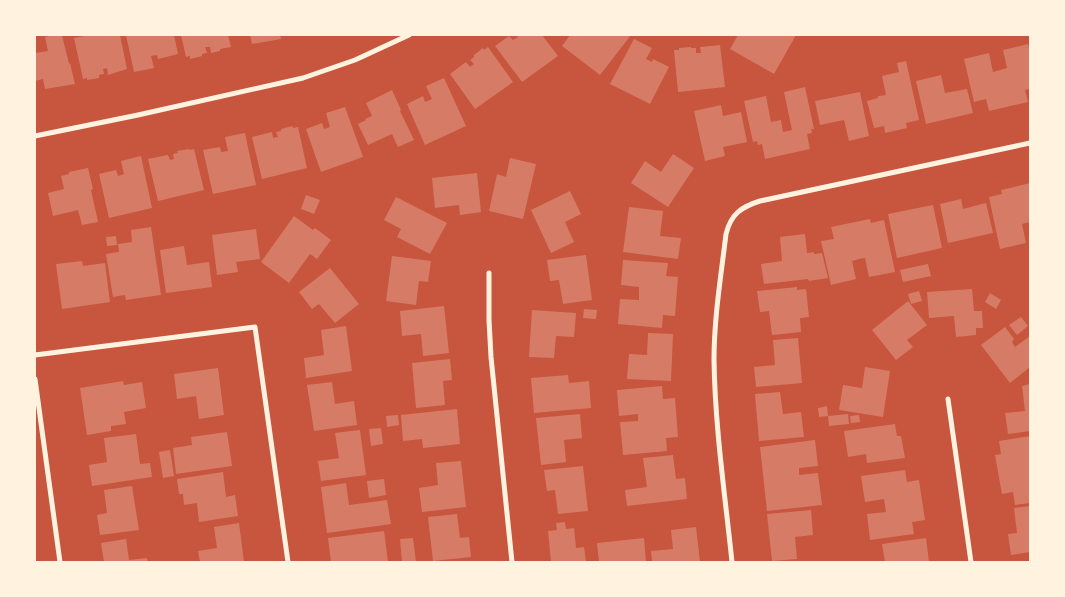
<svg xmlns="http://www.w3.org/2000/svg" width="1065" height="597" font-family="'Playfair Display',serif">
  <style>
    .building { fill: #d67c66 }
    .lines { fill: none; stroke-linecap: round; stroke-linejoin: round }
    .minor { stroke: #fff3e0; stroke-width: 5 }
  </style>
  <rect width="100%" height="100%" fill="#c8553d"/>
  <path class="building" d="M53,35H62L69,64L70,63L75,84L45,89L43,79L35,81V53L48,51L45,37Z
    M90,35H120L127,69L108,75L107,68L103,69L104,74L99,75V78L87,80V78L83,79L74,38Z
    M126,35H174L178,54L158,59L157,55L151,56L154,68L134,72Z
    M181,35H228L231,47L220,49V51L211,53L210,47H205L207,53L202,54V56L190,59V56L186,57Z
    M250,35H280L281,39L252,44Z
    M517,35H542L558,56L522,82L495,46L509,36L513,40L518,37Z
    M570,35H631L600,75L562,46Z
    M738,35H748L751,36L752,35H796L774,74L730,49Z
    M634,39L652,48L646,59L652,62L653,59L669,67L650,104L610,84Z
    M1028,44L1030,53V89L1025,90L1028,102L989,111L986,99L974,102L964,59L989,53L993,72L1007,68L1003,50Z
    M720,45L725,87L678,92L674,50H679V48L691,47V48H696V53H701L700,47Z
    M488,47L513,82L475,109L450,74L466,62L470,67L474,64L470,60L474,57V55L483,48L484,50Z
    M906,61L919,120L906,123L907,128L885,133L884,126L874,128L867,101L878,98V96L886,95L882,76L899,72L897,63Z
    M941,75L945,93L967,89L973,113L926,124L916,81Z
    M444,78L466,126L425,145L407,104L423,96L425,102L432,99L426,86Z
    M805,87L814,129H811L812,133L807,134L810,149L765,159L762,144L758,145L757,141L753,142L744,101L766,96L771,122L781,120L783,132L792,130L784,92Z
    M392,90L401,110L400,111L414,140L398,147L392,134L368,145L358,124L366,120L365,119L372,116L366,103Z
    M860,92L869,136L849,141L844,120L820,125L815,101Z
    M721,105L723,116L741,112L747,142L723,147L725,156L705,161L694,111Z
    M345,107L363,157L321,172L306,129L322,123L324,129L330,127L326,113Z
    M292,126L293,128L298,127L307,168L262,179L252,137L272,132L273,138L278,137L276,132L281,131V129Z
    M245,133L256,185L213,194L203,150L220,147L221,152L228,151L225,137Z
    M189,149V150L194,149L204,190L158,201L148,159L168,155L170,160L174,159L173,154L178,153L177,151Z
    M673,154L694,168L668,207L631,183L645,161L661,172Z
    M141,156L152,208L109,218L99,174L116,170L118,176L124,174L121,161Z
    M510,158L536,164L523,219L489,211L497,174L506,177Z
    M88,168L93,189L91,190L98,222L82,225L78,210L53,216L48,193L64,189L61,176L69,174V172Z
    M477,173L481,212L460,215L459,205L435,208L432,178Z
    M1030,183V222L1022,224L1026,243L1000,249L989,197L1002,194L1001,190Z
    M570,191L581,214L565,222L574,242L551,253L531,210Z
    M306,195L320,200L314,214L301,209Z
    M396,197L447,223L430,254L397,237L401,229L384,220Z
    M961,199L963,209L986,203L993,233L948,243L940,204Z
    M933,205L942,248L897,258L888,214Z
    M629,207L663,211L660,236L681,238L678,259L623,252Z
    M294,216L313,230L315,228L331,240L317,259L310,254L289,283L261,262Z
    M870,219L871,223L884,220L895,272L869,277L865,258L859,259L852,261L856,279L831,285L821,241L834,239L831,227Z
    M151,227L161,295L126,300L125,295L113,297L106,254L119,252L118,244L132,242L131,230Z
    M256,229L260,259L236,262L238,272L217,275L212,235Z
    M805,234L807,253L814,252V254L822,253L828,278L809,281L808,279L764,284L761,264L782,261L780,237Z
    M116,236L117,245L107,246L106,237Z
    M184,246L187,265L209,262L212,287L166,293L160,250Z
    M586,255L592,300L563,304L559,280L550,281L547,260Z
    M392,256L431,261L428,282L419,281L416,305L386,301Z
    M623,260L668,263L666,276L678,277L675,316L663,315L662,328L618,324L620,299L639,300V287L621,285Z
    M82,261L83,266L105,263L110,302L62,309L56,264Z
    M928,264L931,276L903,282L900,270Z
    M330,268L359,304L335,323L319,304L312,309L299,292Z
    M797,287V290L806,289L809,317L800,318L801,332L772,335L769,311L760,312L757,291Z
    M972,289L974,311H982L983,328H976V335L956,337L954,316L929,318L927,292Z
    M919,291L922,301L911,304L908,294Z
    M990,293L1001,300L996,309L985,302Z
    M908,301L927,325L907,340L913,347L896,360L872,330Z
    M444,306L449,353L423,356L421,334L402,336L400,311Z
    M584,309L597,310L596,319L583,318Z
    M532,310L576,313L574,337L556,336L554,358L529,357Z
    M1021,317L1028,326L1017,335L1009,325Z
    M346,326L352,371L306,378L304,358L324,355L321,330Z
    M1005,327L1014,339L1012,342L1015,347L1030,336V367L1010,383L981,345Z
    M648,333L673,334L671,381L627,379L629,354L647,355Z
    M798,338L802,383L756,387L754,367L775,365L773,340Z
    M450,359L452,380L443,381L445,405L416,408L412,363Z
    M865,367L890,371L883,417L839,410L843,385L862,388Z
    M218,368L224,415L199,419L196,396L177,399L174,374Z
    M568,375L569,383L589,381L591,408L534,413L531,378Z
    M123,381L124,385L142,382L146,408L124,412L126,424L111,426V431L87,435L80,388Z
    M332,382L335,404L354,401L357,425L314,431L307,385Z
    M1030,384V431L1008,434L1005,413L1025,411L1022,386Z
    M662,386L663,399L675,398L678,437L666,438L667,451L623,455L620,422L638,421V414L619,416L617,390Z
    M780,392L783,414L801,412L804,437L759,441L755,394Z
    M827,406L828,416L848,414L849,424L829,426L828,416L819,417L818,408Z
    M457,409L460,444L423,448L422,439L403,441L401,415Z
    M580,414L582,438L564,440L566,462L541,465L536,418Z
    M398,415L399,425L387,427L386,416Z
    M859,415L860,422L851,423L850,416Z
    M895,424L897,436H901L905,458L867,463L866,454L848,457L844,431Z
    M381,428L383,444L371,446L369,429Z
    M360,430L366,475L321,481L318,461L339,458L335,433Z
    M227,432L232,466L176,474L173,448L192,445L191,437Z
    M136,434L140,464L150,463L152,477L92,486L89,465L107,462L104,438Z
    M1030,436V503L1015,505L1013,492L1002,494L995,455L1001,454L999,441Z
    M815,440L818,466L799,468V475L818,473L822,505L767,511L760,447Z
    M170,450L174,476L163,478L159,452Z
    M673,455L676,479L685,478L687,499L627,506L625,490L647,487L643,458Z
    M461,461L466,507L422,512L419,488L438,485L436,463Z
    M583,466L588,511L558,514L555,490L547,491L544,470Z
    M905,470L907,482L919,480L925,520L912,522L914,534L870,540L867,514L886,512L884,499L865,502L861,476Z
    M223,472L226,497L235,495L238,516L199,522L197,503L184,505L183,494H179L177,479Z
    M384,479L386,495L369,498L367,481Z
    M346,483L349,505L387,500L391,524L327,533L321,487Z
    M132,486L139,530L100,535L97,515L107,513L104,490Z
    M1030,506V552L1011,555L1008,534L1017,533L1014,508Z
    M811,510L813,535L795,537L797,559L772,561L767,514Z
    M457,514L460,538L469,537L471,557L433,561L428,517Z
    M565,522L566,529L574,528L576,548L584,547L586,562H551L548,531L557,530L556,523Z
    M239,523L244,562H200L198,551L217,548L214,527Z
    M696,527L700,562H652L651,551L673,549L671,530Z
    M384,531L388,562H331L328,538Z
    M413,538L416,562H402L400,539Z
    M644,538L646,562H599L597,543Z
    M926,538L929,562H885L882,544Z
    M126,539L129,560L147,558L148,562H104L101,543Z"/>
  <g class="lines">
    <path class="minor" d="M35,136L138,115L303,78L355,60L409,35
      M489,273V320L491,357L512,562
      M35,355L255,327L288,562
      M35,379L60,562
      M948,399L971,562
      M732,562C725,495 715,427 714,360C714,318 721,276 726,234C731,214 741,207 760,201L1030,143"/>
  </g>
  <rect width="1065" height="597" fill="none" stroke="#fff3e0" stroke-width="72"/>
</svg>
